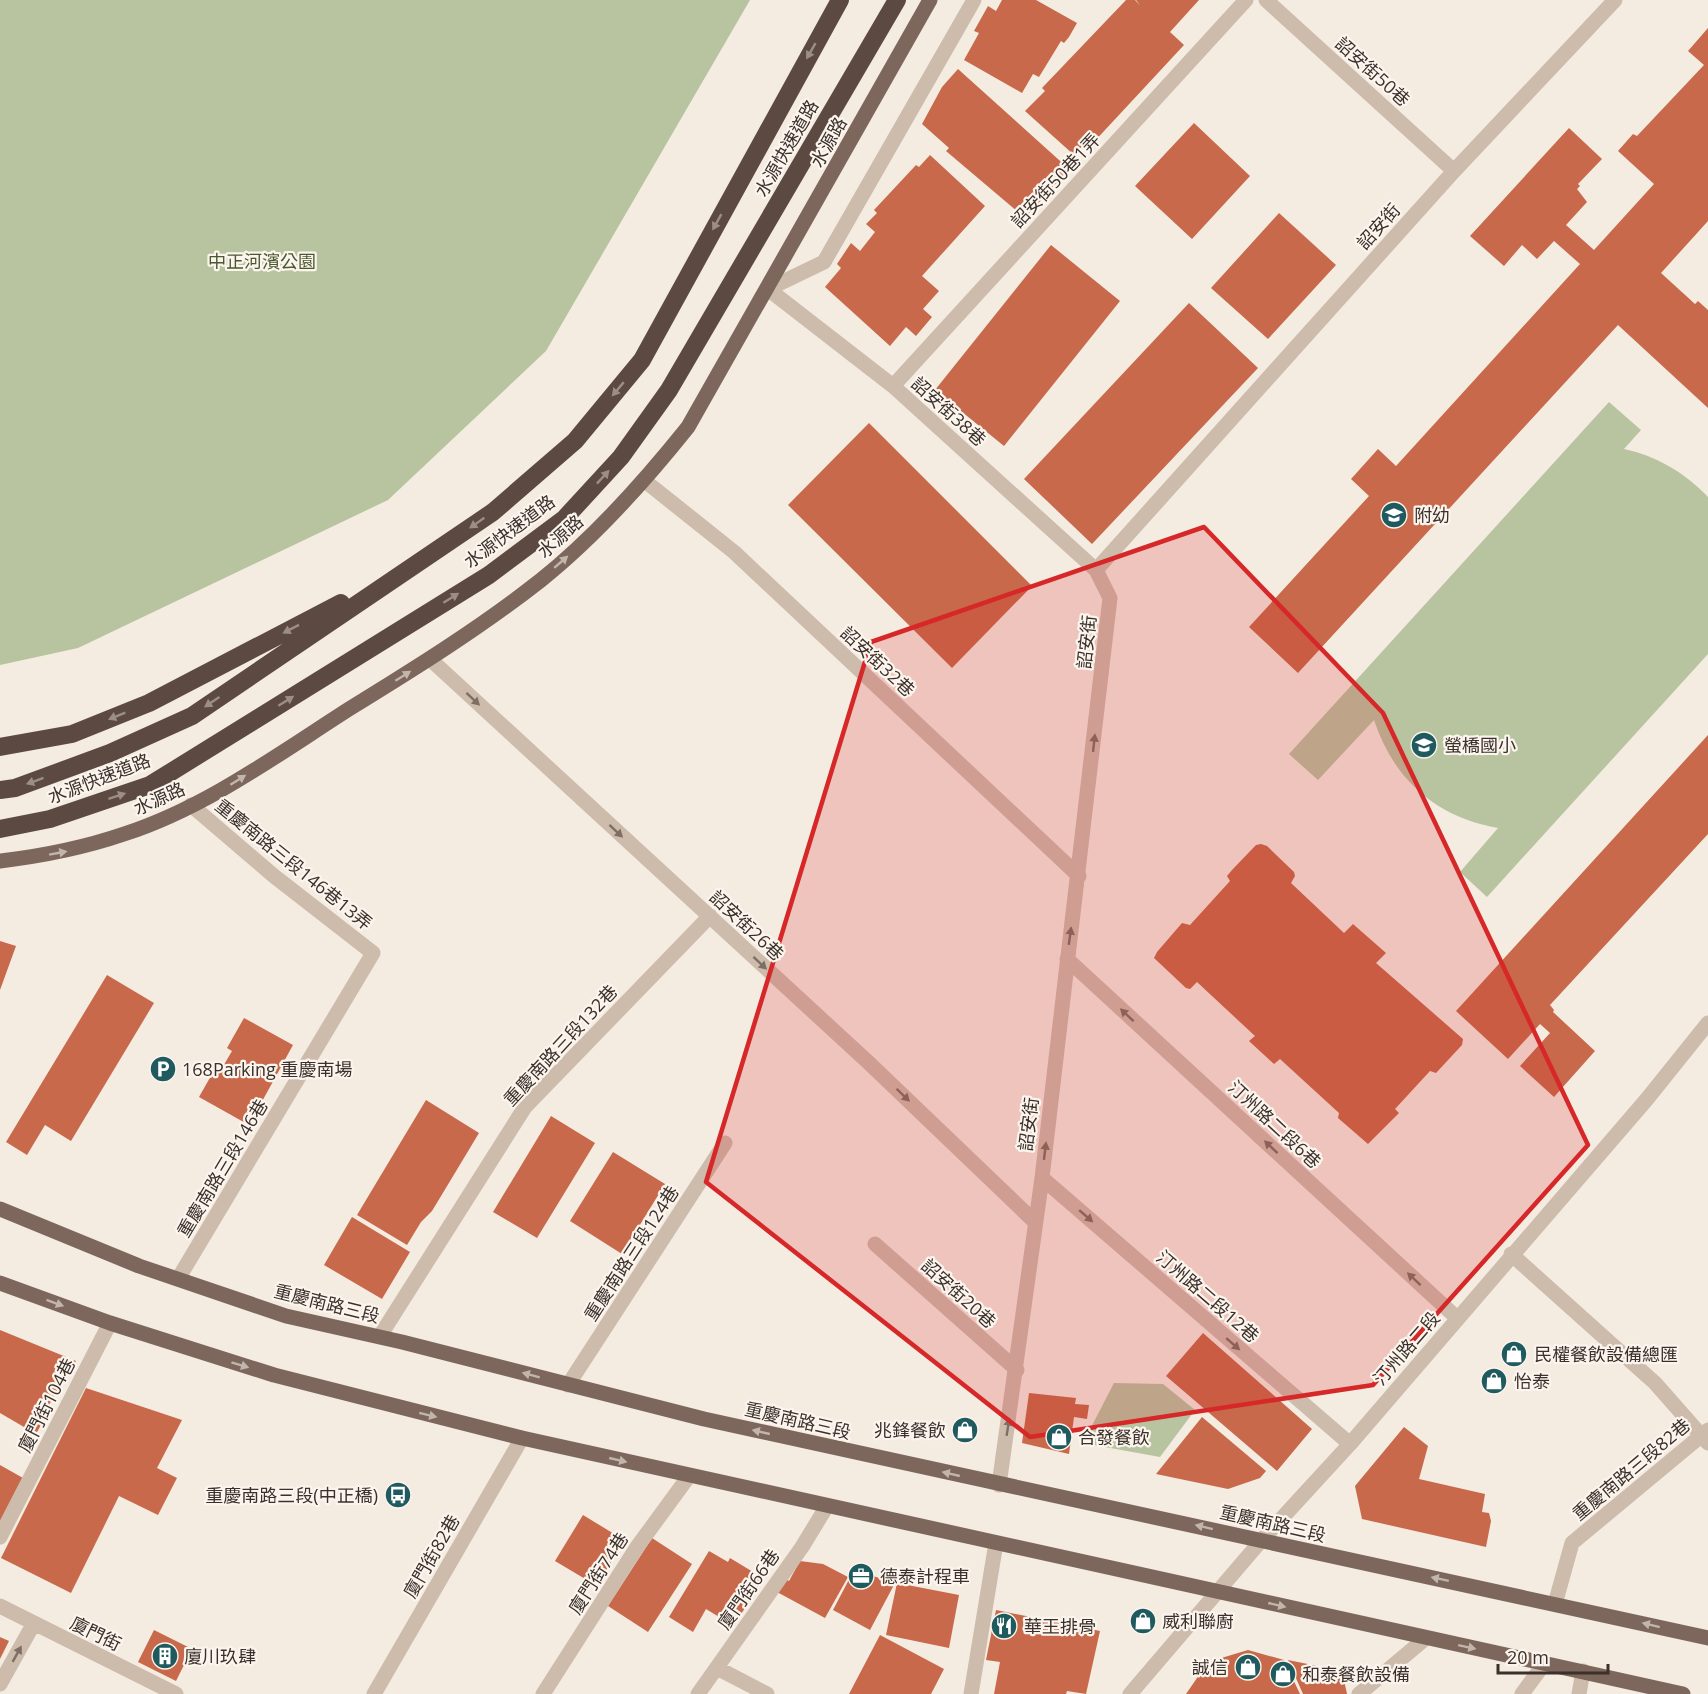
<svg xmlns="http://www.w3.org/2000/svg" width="1708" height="1694" font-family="'Open Sans','Noto Sans TC',sans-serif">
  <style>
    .green { fill: #b8c4a0 }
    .building { fill: #c8694b }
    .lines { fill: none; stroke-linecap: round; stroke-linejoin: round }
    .minor { stroke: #cdbbac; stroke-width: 15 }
    .major { stroke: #7d675c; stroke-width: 15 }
    .highway { stroke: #5c4a42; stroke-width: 18 }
    .oneway { fill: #9c8e87 }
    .oneway2 { fill: #c2b5ac }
    .oneway3 { fill: #7d6f65 }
    .marked { fill: #d62828; fill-opacity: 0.2; stroke: #d62828; stroke-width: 4.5; stroke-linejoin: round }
    .labels { text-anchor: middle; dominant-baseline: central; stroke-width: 4.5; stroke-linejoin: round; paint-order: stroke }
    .street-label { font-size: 18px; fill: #3b302b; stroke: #fbf5ee }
    .park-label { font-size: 18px; fill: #4a5a2e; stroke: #fbf5ee }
    .poi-label { font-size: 18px; fill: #3b302b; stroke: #fbf5ee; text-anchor: start }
  </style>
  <rect width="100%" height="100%" fill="#f4ebe1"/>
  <path class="green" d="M0,0H750L546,351L388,500L78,648L0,665Z
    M1609,402L1641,430L1624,449C1657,456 1685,473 1708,497V654L1487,897L1460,872L1498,828C1436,817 1394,780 1374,720L1318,780L1289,754Z
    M1114,1383L1163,1384L1195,1410L1160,1457L1083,1443Z"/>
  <path class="building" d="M1002,0H1036L1077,23L1069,37L1064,43L1061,41L1039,77L1033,74L1022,93L964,60L979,33L974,31L988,6L996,11Z
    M1126,0H1135L1140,5L1136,0H1199L1170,32L1184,45L1092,144L1088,140L1074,155L1025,111L1045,91L1042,88Z
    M1708,28V221L1661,273L1695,304L1698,301L1708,310V408L1618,325L1298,673L1249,627L1369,496L1351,479L1378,449L1396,466L1580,264L1554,241L1537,259L1522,245L1504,266L1470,236L1569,128L1602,159L1578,184L1580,186L1577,189L1587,202L1566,225L1594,250L1654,184L1618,151L1633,134L1637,136L1704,65L1688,51Z
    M958,69L1069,169L1025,218L946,151L949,148L922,124L942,87Z
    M1194,123L1250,176L1192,239L1135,186Z
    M930,155L985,206L922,276L939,291L923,309L932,317L916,336L906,327L890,346L825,287L841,268L837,264L851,243L860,251L875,232L866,224L877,213L874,210L916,165L919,167Z
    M1279,213L1336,265L1268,339L1211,288Z
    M1051,245L1120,301L1004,446L935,390Z
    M1189,303L1258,368L1092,544L1024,479Z
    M869,423L1032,586L952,668L788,505Z
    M1708,735V834L1550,1005L1554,1010L1553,1012L1595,1051L1554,1097L1520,1066L1550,1033L1540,1024L1508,1059L1456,1011Z
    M1261,844L1267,846L1294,872L1295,876L1291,883L1344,933L1353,924L1386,953L1376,963L1463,1039L1462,1045L1436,1073L1430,1071L1395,1109L1399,1113L1368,1144L1338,1118L1339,1113L1280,1059L1274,1064L1249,1041L1255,1036L1197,982L1190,989L1186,988L1154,958L1157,952L1182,923L1190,925L1230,881L1227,876L1232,870L1256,845Z
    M0,941L16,946L0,990Z
    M107,975L154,1003L71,1141L45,1125L27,1155L6,1142Z
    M244,1018L293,1045L249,1125L199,1097L216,1067L221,1070L232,1051L227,1048Z
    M426,1100L479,1133L432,1211L421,1222L407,1245L357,1215Z
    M551,1116L595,1143L537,1238L493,1212Z
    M613,1152L665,1184L622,1254L570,1221Z
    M352,1217L410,1252L382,1299L324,1265Z
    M0,1330L76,1361L47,1408L49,1410L36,1434L0,1413Z
    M1203,1333L1312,1429L1277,1471L1166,1376Z
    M86,1388L182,1420L157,1468L177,1478L158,1515L119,1496L71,1593L1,1558Z
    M1029,1393L1076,1398L1075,1404L1089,1405L1087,1419L1074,1417L1069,1454L1022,1443Z
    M1202,1417L1266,1471L1260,1478L1228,1489L1156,1474Z
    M1404,1427L1428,1446L1419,1479L1485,1494L1482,1512L1489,1513L1491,1521L1486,1547L1362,1519L1355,1486Z
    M0,1465L23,1478L0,1522Z
    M583,1515L624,1540L597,1586L555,1561Z
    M652,1538L692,1564L648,1632L608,1606Z
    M709,1551L728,1562L730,1558L763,1578L734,1626L706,1609L693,1632L669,1617Z
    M800,1561L823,1564L848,1577L825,1618L777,1592L784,1578L789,1581Z
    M854,1570L895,1583L870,1630L833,1610Z
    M897,1583L959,1595L949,1648L886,1635Z
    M996,1610L1100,1631L1086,1694L1067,1691L1066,1694H994L1000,1662L986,1660Z
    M154,1630L192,1649L176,1681L138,1662Z
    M880,1635L944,1669L931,1694H849Z
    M0,1637L9,1641L0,1659Z
    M1248,1650L1284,1660L1300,1694H1186L1208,1662Z
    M1288,1660L1342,1671L1347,1694H1303Z"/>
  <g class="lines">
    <path class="minor" d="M974,0L824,262L768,289L893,386L1096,570
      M1266,0L1454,171
      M893,386L1246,0
      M645,481L734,552L1079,876
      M430,659L869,1063L1035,1222
      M1067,959L1457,1318
      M1042,1178L1350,1444
      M875,1244L1017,1370
      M1511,1254L1655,1383L1708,1443
      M178,1279L373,953L274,876L191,805
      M380,1336L525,1107L710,916
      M568,1385L725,1143
      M999,1485L1042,1178L1110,598L1096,570L1454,171L1615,0
      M0,1537L110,1323
      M1555,1604L1572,1543L1708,1430
      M0,1606L176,1694
      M717,1668L767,1694
      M0,1684L34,1623
      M374,1694L522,1438
      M543,1694L637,1547L689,1476
      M698,1694L802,1547L827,1506
      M971,1694L996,1543
      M1130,1694L1260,1542L1350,1444L1647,1099L1708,1023
      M1359,1694L1426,1638
      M1522,1694L1544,1664
      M1579,1694L1583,1671"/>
    <path class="major" d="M0,861C42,856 83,848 124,834C205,808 277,755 349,709C414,669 480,628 541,580C596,536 644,482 688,427L930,0
      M0,1209L139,1266L286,1316L402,1342L704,1419L1708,1638
      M0,1283L110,1323L274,1375L522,1438L1683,1694"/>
    <path class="highway" d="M0,747L72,734L149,703L341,603
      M0,790L15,788L110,753L192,716L493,512L575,441L642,360L840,0
      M0,829L50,819L150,785L489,575L564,519L621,457L669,390L897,0"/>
  </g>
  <defs><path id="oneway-solid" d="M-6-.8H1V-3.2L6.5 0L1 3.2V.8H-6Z" transform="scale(1.5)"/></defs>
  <g class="oneway">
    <use href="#oneway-solid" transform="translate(811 51) rotate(120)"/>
    <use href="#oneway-solid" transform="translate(717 222) rotate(119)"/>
    <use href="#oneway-solid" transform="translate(618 389) rotate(130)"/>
    <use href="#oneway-solid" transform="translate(603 477) rotate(-47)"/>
    <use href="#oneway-solid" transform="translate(477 523) rotate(145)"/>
    <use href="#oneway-solid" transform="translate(451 598) rotate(-32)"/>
    <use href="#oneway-solid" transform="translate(291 629) rotate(153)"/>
    <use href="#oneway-solid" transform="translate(286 701) rotate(-32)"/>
    <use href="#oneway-solid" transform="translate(212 702) rotate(146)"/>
    <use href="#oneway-solid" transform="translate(117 716) rotate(158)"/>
    <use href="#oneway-solid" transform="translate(35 781) rotate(160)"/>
    <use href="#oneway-solid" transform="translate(117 796) rotate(-18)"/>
  </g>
  <g class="oneway2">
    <use href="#oneway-solid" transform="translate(561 562) rotate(-41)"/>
    <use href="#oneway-solid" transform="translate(403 676) rotate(-32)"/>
    <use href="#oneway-solid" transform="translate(238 780) rotate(-32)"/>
    <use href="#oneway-solid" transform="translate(58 853) rotate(-10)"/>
    <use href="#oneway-solid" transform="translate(55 1303) rotate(20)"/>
    <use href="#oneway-solid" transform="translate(240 1365) rotate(17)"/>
    <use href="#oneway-solid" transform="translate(531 1375) rotate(-165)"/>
    <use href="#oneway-solid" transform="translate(428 1415) rotate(14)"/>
    <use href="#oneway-solid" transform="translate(761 1432) rotate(-167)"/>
    <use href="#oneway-solid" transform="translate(618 1460) rotate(13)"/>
    <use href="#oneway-solid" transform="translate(951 1474) rotate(-167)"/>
    <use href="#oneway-solid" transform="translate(1204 1527) rotate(-166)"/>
    <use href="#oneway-solid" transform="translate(1440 1579) rotate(-168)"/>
    <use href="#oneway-solid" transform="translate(1277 1605) rotate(13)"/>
    <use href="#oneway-solid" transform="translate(1651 1625) rotate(-166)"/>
    <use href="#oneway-solid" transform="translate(1467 1647) rotate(12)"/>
  </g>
  <g class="oneway3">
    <use href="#oneway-solid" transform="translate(473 699) rotate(43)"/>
    <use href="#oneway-solid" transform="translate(1094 743) rotate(-84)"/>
    <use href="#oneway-solid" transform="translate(616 831) rotate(43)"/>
    <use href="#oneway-solid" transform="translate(1070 936) rotate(-82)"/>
    <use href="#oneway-solid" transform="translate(760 963) rotate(43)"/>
    <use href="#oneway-solid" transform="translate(1127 1015) rotate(-137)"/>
    <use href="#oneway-solid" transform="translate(903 1095) rotate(44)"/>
    <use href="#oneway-solid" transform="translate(1271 1147) rotate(-137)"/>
    <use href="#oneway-solid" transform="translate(1045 1151) rotate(-83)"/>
    <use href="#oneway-solid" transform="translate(1086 1216) rotate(41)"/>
    <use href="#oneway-solid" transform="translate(1414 1279) rotate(-137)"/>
    <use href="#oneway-solid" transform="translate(1233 1344) rotate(41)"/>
    <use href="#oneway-solid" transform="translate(1008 1427) rotate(-81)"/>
    <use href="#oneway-solid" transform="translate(17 1654) rotate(-61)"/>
  </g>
  <path class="marked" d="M1204,527L1383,713L1588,1145L1373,1385L1030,1437L706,1182L871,642Z"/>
  <defs>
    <symbol id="school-disc" viewBox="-11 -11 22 22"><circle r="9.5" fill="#1f5a5e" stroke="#fbf5ee"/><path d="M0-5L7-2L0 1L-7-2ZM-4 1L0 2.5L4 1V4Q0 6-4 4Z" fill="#fff"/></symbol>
    <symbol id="parking-disc" viewBox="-11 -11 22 22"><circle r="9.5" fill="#1f5a5e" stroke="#fbf5ee"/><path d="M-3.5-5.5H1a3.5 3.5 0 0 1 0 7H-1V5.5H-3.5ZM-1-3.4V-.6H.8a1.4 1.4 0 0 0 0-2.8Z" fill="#fff"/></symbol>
    <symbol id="shop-disc" viewBox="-11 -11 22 22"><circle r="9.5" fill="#1f5a5e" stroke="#fbf5ee"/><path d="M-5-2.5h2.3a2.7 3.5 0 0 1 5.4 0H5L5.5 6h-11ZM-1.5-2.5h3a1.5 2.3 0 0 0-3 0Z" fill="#fff"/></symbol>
    <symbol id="bus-disc" viewBox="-11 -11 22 22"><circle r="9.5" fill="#1f5a5e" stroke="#fbf5ee"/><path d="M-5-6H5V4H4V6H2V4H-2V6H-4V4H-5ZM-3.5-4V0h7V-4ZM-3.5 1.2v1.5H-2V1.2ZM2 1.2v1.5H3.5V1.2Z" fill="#fff"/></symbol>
    <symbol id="office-disc" viewBox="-11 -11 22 22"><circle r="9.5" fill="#1f5a5e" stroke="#fbf5ee"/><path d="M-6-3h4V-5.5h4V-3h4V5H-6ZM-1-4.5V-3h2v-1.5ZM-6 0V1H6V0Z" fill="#fff"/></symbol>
    <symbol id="restaurant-disc" viewBox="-11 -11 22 22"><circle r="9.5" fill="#1f5a5e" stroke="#fbf5ee"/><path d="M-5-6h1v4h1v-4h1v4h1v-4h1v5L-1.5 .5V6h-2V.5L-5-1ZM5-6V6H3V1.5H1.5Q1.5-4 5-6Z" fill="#fff"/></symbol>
    <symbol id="building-disc" viewBox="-11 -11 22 22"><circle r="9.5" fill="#1f5a5e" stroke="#fbf5ee"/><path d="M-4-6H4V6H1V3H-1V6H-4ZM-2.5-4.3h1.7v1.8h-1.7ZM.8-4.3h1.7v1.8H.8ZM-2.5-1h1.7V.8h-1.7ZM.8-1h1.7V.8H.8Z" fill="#fff"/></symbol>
  </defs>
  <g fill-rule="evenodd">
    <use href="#school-disc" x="1379" y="500" width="30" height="30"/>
    <use href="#school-disc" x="1409" y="730" width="30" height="30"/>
    <use href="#parking-disc" x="148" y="1054" width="30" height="30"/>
    <use href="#shop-disc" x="1499" y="1339" width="30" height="30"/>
    <use href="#shop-disc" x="1479" y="1366" width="30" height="30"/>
    <use href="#shop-disc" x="950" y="1415" width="30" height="30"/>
    <use href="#shop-disc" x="1044" y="1422" width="30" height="30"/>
    <use href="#bus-disc" x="383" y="1480" width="30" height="30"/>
    <use href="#office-disc" x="846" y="1561" width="30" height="30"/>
    <use href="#shop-disc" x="1128" y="1606" width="30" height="30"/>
    <use href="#restaurant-disc" x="989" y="1611" width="30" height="30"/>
    <use href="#building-disc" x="150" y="1641" width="30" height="30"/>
    <use href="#shop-disc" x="1233" y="1652" width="30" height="30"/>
    <use href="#shop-disc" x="1268" y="1659" width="30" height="30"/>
  </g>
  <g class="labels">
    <g class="street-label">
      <text transform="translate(1373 71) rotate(42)">詔安街50巷</text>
      <text transform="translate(828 142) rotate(-61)">水源路</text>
      <text transform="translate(786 148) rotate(-60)">水源快速道路</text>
      <text transform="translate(1055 180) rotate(-47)">詔安街50巷1弄</text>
      <text transform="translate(1378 226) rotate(-48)">詔安街</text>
      <text transform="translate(949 411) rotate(42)">詔安街38巷</text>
      <text transform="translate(509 531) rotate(-37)">水源快速道路</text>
      <text transform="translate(560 536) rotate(-42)">水源路</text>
      <text transform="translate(1086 642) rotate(-84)">詔安街</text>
      <text transform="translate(878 661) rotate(43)">詔安街32巷</text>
      <text transform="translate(99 778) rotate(-21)">水源快速道路</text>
      <text transform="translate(159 798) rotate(-24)">水源路</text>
      <text transform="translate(294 864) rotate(39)">重慶南路三段146巷13弄</text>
      <text transform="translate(747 925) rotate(43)">詔安街26巷</text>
      <text transform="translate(560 1045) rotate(-47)">重慶南路三段132巷</text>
      <text transform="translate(1028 1124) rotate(-83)">詔安街</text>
      <text transform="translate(1275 1124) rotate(43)">汀州路二段6巷</text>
      <text transform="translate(222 1168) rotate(-59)">重慶南路三段146巷</text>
      <text transform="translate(631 1253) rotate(-57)">重慶南路三段124巷</text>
      <text transform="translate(959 1293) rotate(42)">詔安街20巷</text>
      <text transform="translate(1208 1296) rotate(41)">汀州路二段12巷</text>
      <text transform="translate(327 1303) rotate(14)">重慶南路三段</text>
      <text transform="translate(1406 1348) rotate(-49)">汀州路二段</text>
      <text transform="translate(46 1405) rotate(-63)">廈門街104巷</text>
      <text transform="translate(798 1420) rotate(13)">重慶南路三段</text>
      <text transform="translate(1631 1469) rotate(-40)">重慶南路三段82巷</text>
      <text transform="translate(1273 1523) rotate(13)">重慶南路三段</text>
      <text transform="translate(431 1556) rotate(-60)">廈門街82巷</text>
      <text transform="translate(598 1573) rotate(-57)">廈門街74巷</text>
      <text transform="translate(748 1589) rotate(-55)">廈門街66巷</text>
      <text transform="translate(96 1633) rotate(26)">廈門街</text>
    </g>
    <g class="park-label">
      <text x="262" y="261">中正河濱公園</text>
    </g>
    <g class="poi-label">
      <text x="1414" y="515">附幼</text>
      <text x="1444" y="745">螢橋國小</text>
      <text x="182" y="1069">168Parking 重慶南場</text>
      <text x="1534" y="1354">民權餐飲設備總匯</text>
      <text x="1514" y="1381">怡泰</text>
      <text x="946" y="1430" text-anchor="end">兆鋒餐飲</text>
      <text x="1078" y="1437">合發餐飲</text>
      <text x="378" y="1495" text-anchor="end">重慶南路三段(中正橋)</text>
      <text x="880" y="1576">德泰計程車</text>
      <text x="1162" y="1621">威利聯廚</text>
      <text x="1024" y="1626">華王排骨</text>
      <text x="184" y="1656">廈川玖肆</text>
      <text x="1228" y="1667" text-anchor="end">誠信</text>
      <text x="1302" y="1674">和泰餐飲設備</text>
    </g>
  </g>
  <path d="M1498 1664v9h110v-9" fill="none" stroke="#3b302b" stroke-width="3"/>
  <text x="1507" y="1664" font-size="18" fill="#3b302b" stroke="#fbf5ee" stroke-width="4.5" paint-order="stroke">20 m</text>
</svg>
